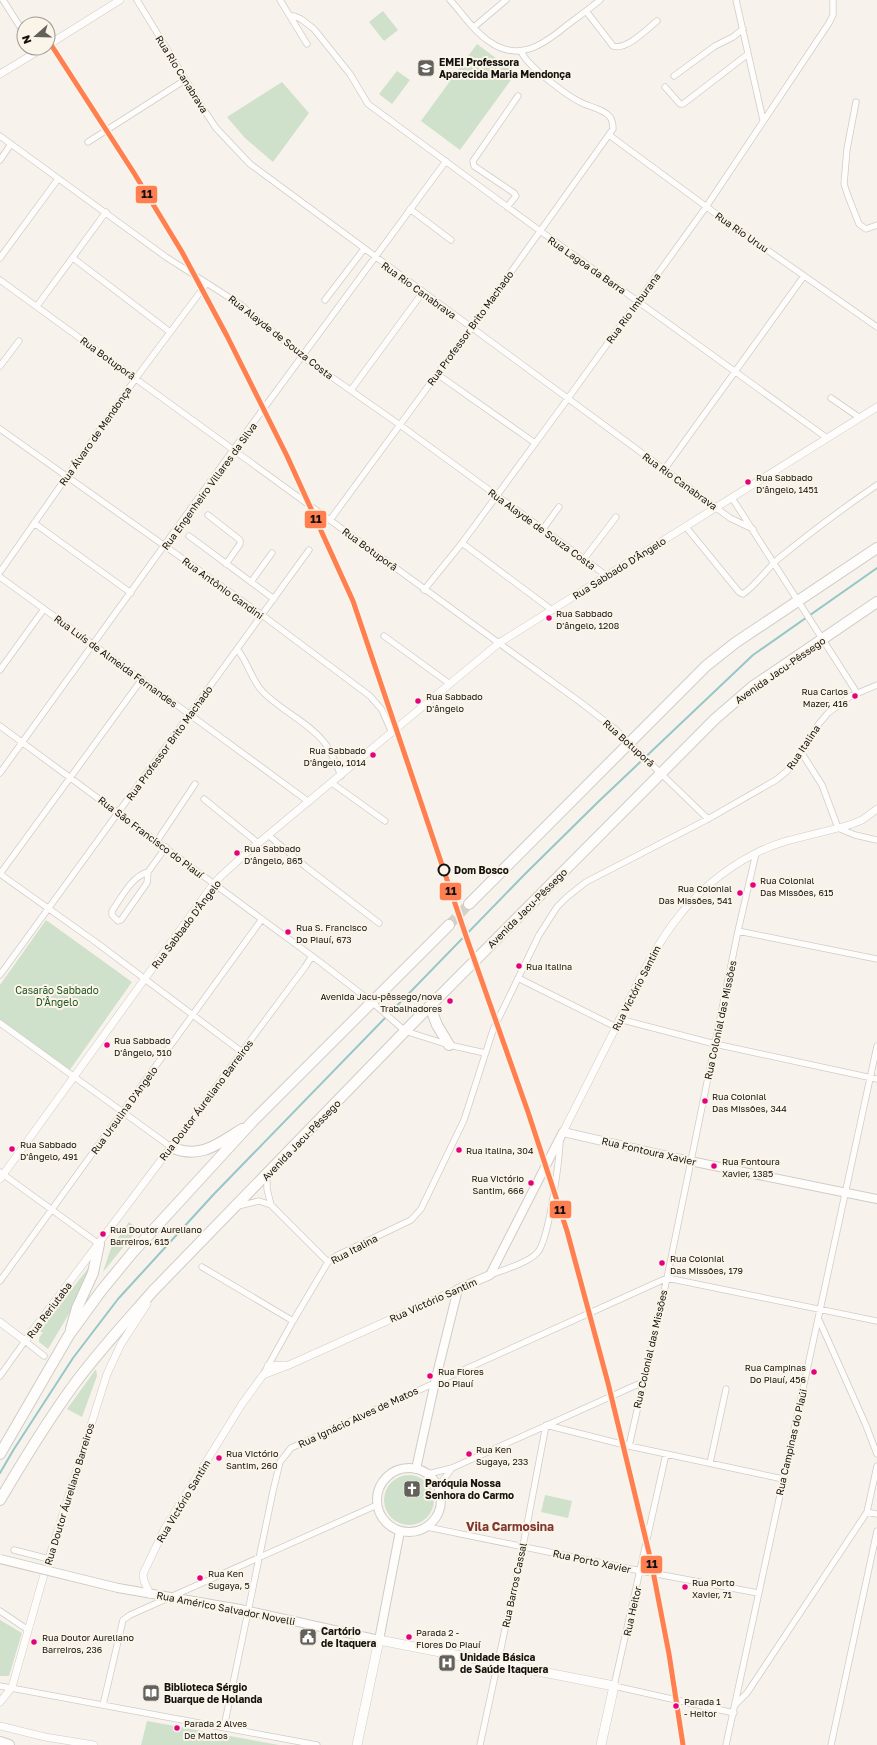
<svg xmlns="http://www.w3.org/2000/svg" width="877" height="1745" font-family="'Golos Text',sans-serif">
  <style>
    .green { fill: #cfe1ca }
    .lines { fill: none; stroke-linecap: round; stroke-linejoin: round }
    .stream { stroke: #96c6c8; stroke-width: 2 }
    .trunk-tunnel { stroke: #d5d1cb; stroke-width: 10; stroke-dasharray: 10 5; stroke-linecap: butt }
    .minor-casing { stroke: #cfccc7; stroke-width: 7 }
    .tertiary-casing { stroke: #cfccc7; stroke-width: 8 }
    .secondary-casing { stroke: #cfccc7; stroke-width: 10 }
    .primary-casing { stroke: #cfccc7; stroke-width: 10 }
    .trunk-casing { stroke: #cfccc7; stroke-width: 12 }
    .minor { stroke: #fefdfc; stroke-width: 5.5 }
    .tertiary { stroke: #fefdfc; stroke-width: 7 }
    .secondary { stroke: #fefdfc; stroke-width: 8 }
    .primary { stroke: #fefdfc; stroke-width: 9 }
    .trunk { stroke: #fefdfc; stroke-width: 10 }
    .secondary-bridge-casing { stroke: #cfccc7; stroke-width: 10; stroke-linecap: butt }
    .secondary-bridge { stroke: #fefdfc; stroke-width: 8 }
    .rail-1-casing { stroke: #fbf4e8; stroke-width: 8 }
    .rail-1 { stroke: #ff7f50; stroke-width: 5 }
    .bus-dot { fill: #e5007d; stroke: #fbf4e8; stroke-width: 1.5 }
    .stop-dot { fill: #fbf4e8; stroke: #14120e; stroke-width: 2 }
    .labels { text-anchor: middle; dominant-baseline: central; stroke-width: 4; stroke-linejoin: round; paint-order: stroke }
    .bus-label { font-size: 9px; fill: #14120e; stroke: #fbf4e8; text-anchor: start }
    .poi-label { font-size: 10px; font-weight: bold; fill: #14120e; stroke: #fbf4e8; text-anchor: start }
    .street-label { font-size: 10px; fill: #14120e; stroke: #fbf4e8 }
    .stop-label { font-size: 10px; font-weight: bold; fill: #14120e; stroke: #fbf4e8; text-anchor: start }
    .park-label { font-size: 10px; fill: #1d5622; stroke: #fbf4e8 }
    .quarter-label { font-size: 12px; font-weight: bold; fill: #7e382e; stroke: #fbf4e8 }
    .line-badge { stroke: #fbf4e8; stroke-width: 1.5 }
    .pale-badge-label { font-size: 11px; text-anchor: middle; font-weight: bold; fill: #111 }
  </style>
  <rect width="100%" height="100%" fill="#f7f3ec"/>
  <path class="green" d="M383,11L398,30L384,41L369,22Z
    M477,44L516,73L460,150L421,121Z
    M397,71L410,80L392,104L379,94Z
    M282,82L309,113L273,162L245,138L227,117Z
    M46,920L132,982L69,1071L0,1021V985Z
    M129,1222L138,1229L103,1272L111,1248Z
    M89,1267L82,1292L48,1349L39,1342V1338L43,1332H39Z
    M96,1369L97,1376L82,1417L67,1409Z
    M384 1500a25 25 0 1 1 50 0a25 25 0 1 1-50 0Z
    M545,1495L572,1501L568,1518L541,1512Z
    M0,1620L22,1633L9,1676H0Z
    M147,1721L279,1745H141Z"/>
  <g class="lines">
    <path class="stream" d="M0,1473L14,1449L73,1358L118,1299L214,1194L524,875L597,803L753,655L877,568"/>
    <path class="trunk-tunnel" d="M449,925L469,904"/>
    <defs>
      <path id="minor" d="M3,0L24,33
        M137,0L204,110L216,128L250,164L730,518L753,529
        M280,0L307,44
        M450,0C463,14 474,32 490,42C519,62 543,45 566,26C578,17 589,9 600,0
        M736,0L763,120
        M586,11L613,46C626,51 647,29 657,21
        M290,16H294L301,19L314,29L350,74L368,104L532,225L827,438
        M474,27L506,0
        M674,76L715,46L733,37L743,29
        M665,87L680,104H683L748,54
        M856,102L847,149L844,184L848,196L859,224L866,229L877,225
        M609,135L723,219L877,327
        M0,136L166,257L241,305L303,357L400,425L607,576
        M88,142L185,80
        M0,160L11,144
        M507,207L516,196L514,193L474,166L473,161L518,96
        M410,209L451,240
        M0,258L58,179
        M73,258L170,332
        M0,280L580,702L615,729L708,819
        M325,300L364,249
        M37,306L106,212
        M0,366L19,341
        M437,374L535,443
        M351,390L423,292
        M831,398L860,418
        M0,429L262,615L370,696L382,710L392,733
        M664,470L804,276
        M732,498L857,693
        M208,515L240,540V544L226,564
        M330,520L471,328L613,129C613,125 612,120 610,117C604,109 590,107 582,103C567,96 526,65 521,51
        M34,523L131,593
        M686,527L739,592L743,594C756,585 766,570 778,559C810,533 843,508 877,485
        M543,529L559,507
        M189,536L274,599
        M462,543L552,610
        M584,559L616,517
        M0,572L136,378L207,283
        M0,577L189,714L309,802
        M251,582L272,553
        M424,590L462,543L561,408L706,207L829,23L833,15V0
        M384,636L450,684
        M237,649C248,662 251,679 262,691C281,711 307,721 324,742C332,752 336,764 341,776
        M0,670L44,609
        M0,726L320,962L373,1003L405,1031L449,1045L485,1053
        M801,752L822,785L838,828L855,835L877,840
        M0,773L233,450L446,161
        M332,783L385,821
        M204,799L258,843
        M268,835L306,867L379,923
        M157,841L195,784
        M148,872L147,883L121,920L118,921L112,915V911C121,898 132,876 148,872L166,847
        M0,874L97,943L242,1052
        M0,874L142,679
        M738,931L877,959
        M0,975L309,550
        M518,978L616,1027
        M619,1019L715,1044L877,1079
        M0,1023L171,1147L305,967L312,956
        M0,1172L99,1244
        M267,1174V1189L271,1205
        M238,1206L259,1201L271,1205L328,1262
        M202,1267L293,1321
        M490,1275C503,1270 528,1263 537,1253C549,1241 559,1161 560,1142
        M0,1281L262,919
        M819,1320L865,1423L877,1454
        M263,1375L293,1321L328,1262L336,1256L411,1220L421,1209L464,1120L493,1030L539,935L557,907L567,897L586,882L708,819L776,780L787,771L801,752L818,725L828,713L851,696L877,685
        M0,1376L25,1341L44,1356
        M629,1446L667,1278L738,931L756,853
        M666,1454L614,1686L734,1713
        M710,1463L726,1389
        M428,1474L452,1468L643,1382
        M438,1487L452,1468
        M867,1512L877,1514
        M427,1527L641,1571L758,1593
        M14,1550L49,1559
        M0,1611L28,1630
        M0,1686L317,1745
        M103,1705L123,1620L130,1615L377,1505
        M735,1705L747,1693L867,1512L877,1466
        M224,1727L273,1491L280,1462L291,1448L667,1278L877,1321
        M480,1745L523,1546L546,1425L629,1446L783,1479
        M726,1745L877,1046
        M831,1745L877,1531"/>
      <path id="tertiary" d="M48,45L120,0
        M0,74L43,48
        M563,1132C580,1098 598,1063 615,1029C651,955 678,893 756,853C785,838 821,834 852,824L862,820L877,809
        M0,1179L209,890L220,877L244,855L499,643L877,407
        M0,1322L25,1341L171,1147
        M268,1366L285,1365
        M150,1594L144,1581L143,1574L165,1528L242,1404L263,1375L289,1365L458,1289
        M0,1702L12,1687L45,1571L107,1374L121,1344L147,1304
        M0,1726L45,1737L94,1745"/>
      <path id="secondary" d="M377 1500a32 32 0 1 1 64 0a32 32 0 1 1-64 0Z
        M416,1469L435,1382L458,1289L490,1275L563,1132L690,1161L877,1199
        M118,1588L240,1609L379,1640L400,1531"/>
      <path id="primary" d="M357,1745L379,1640L614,1686L601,1745"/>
      <path id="trunk" d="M469,904L706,666L735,643L877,548
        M430,1006L437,1025L449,1045
        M171,1147C200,1160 218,1144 242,1129
        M71,1329L77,1308L93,1273L99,1244
        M0,1454L69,1335L101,1291L133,1252L253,1121L449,925
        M0,1500C23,1461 46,1423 73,1386C97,1353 125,1323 152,1292L411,1025L715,719L752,687L877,602
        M0,1742L9,1745"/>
    </defs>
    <use href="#minor" class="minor-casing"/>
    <use href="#tertiary" class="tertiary-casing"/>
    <use href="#secondary" class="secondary-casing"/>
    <use href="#primary" class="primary-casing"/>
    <use href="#trunk" class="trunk-casing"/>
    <use href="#minor" class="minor"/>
    <use href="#tertiary" class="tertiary"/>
    <use href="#secondary" class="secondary"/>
    <use href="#primary" class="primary"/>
    <use href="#trunk" class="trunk"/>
    <defs>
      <path id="secondary-bridge" d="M0,1559L118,1588"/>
    </defs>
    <use href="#secondary-bridge" class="secondary-bridge-casing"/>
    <use href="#secondary-bridge" class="secondary-bridge"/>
    <defs>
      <path id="rail-1" d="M48,40L134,173L182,252L227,336L287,456L353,601L467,939L528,1112L567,1231L608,1383L651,1561L669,1654L683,1745"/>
    </defs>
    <use href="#rail-1" class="rail-1-casing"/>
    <use href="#rail-1" class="rail-1"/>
  </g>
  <defs>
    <symbol id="school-square" viewBox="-11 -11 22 22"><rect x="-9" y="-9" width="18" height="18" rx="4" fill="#63615c" stroke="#fbf4e8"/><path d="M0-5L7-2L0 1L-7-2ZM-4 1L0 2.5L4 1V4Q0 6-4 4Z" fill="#fff"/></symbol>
    <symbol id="church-square" viewBox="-11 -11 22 22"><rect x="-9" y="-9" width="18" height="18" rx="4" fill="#63615c" stroke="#fbf4e8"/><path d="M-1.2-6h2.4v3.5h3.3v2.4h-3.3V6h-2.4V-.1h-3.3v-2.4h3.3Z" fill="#fff"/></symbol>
    <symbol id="civic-square" viewBox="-11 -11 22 22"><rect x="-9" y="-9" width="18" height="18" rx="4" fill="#63615c" stroke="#fbf4e8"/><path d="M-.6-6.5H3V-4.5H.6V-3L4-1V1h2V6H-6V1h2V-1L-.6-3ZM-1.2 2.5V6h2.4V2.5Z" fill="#fff"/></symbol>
    <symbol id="hospital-square" viewBox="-11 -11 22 22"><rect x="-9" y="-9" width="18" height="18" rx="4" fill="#63615c" stroke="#fbf4e8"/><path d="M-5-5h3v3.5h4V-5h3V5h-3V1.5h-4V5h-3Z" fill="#fff"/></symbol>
    <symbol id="library-square" viewBox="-11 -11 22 22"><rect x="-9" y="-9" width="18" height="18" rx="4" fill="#63615c" stroke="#fbf4e8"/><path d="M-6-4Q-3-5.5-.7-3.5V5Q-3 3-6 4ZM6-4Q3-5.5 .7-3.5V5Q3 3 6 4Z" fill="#fff"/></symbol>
  </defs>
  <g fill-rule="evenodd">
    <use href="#school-square" x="416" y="58" width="20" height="20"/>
    <use href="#church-square" x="402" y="1479" width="20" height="20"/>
    <use href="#civic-square" x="298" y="1627" width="20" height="20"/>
    <use href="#hospital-square" x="437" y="1653" width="20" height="20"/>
    <use href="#library-square" x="141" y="1683" width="20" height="20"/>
  </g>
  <g class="bus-dot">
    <circle cx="748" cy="482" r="3.5"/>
    <circle cx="549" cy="618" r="3.5"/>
    <circle cx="855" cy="696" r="3.5"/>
    <circle cx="418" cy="701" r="3.5"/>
    <circle cx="373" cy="755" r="3.5"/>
    <circle cx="237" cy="853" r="3.5"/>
    <circle cx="753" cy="885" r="3.5"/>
    <circle cx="740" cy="893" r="3.5"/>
    <circle cx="288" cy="932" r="3.5"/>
    <circle cx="519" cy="966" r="3.5"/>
    <circle cx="450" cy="1001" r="3.5"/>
    <circle cx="107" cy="1045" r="3.5"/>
    <circle cx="705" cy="1101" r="3.5"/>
    <circle cx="12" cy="1149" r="3.5"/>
    <circle cx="459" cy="1150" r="3.5"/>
    <circle cx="714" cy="1166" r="3.5"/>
    <circle cx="531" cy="1183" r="3.5"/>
    <circle cx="103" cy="1234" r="3.5"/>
    <circle cx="662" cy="1263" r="3.5"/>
    <circle cx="814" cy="1372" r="3.5"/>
    <circle cx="430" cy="1376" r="3.5"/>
    <circle cx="469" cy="1454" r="3.5"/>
    <circle cx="219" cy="1458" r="3.5"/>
    <circle cx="200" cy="1578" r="3.5"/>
    <circle cx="685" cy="1587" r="3.5"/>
    <circle cx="409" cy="1637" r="3.5"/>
    <circle cx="34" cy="1642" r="3.5"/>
    <circle cx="676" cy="1706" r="3.5"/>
    <circle cx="177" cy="1728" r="3.5"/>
  </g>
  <circle class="stop-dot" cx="444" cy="870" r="5.5"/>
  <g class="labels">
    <g class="bus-label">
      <text x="756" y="477">Rua Sabbado<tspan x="756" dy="12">D'ângelo, 1451</tspan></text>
      <text x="556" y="613">Rua Sabbado<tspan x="556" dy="12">D'ângelo, 1208</tspan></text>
      <text x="848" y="691" text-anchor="end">Rua Carlos<tspan x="848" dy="12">Mazer, 416</tspan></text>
      <text x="426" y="696">Rua Sabbado<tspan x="426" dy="12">D'ângelo</tspan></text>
      <text x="366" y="750" text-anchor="end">Rua Sabbado<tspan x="366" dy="12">D'ângelo, 1014</tspan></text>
      <text x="244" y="848">Rua Sabbado<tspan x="244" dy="12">D'ângelo, 865</tspan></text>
      <text x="760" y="880">Rua Colonial<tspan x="760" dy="12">Das Missões, 615</tspan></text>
      <text x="732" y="888" text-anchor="end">Rua Colonial<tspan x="732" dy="12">Das Missões, 541</tspan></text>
      <text x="296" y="927">Rua S. Francisco<tspan x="296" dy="12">Do Piauí, 673</tspan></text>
      <text x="526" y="966">Rua Italina</text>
      <text x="442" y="996" text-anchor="end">Avenida Jacu-pêssego/nova<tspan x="442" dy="12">Trabalhadores</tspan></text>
      <text x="114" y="1040">Rua Sabbado<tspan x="114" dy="12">D'ângelo, 510</tspan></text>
      <text x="712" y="1096">Rua Colonial<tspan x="712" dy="12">Das Missões, 344</tspan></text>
      <text x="20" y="1144">Rua Sabbado<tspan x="20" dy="12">D'ângelo, 491</tspan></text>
      <text x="466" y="1150">Rua Italina, 304</text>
      <text x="722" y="1161">Rua Fontoura<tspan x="722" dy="12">Xavier, 1385</tspan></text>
      <text x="524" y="1178" text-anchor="end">Rua Victório<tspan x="524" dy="12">Santim, 666</tspan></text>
      <text x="110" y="1229">Rua Doutor Aureliano<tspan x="110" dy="12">Barreiros, 615</tspan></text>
      <text x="670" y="1258">Rua Colonial<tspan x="670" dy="12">Das Missões, 179</tspan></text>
      <text x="806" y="1367" text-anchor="end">Rua Campinas<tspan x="806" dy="12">Do Piauí, 456</tspan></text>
      <text x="438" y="1371">Rua Flores<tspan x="438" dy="12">Do Piauí</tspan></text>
      <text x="476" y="1449">Rua Ken<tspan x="476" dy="12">Sugaya, 233</tspan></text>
      <text x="226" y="1453">Rua Victório<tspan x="226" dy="12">Santim, 260</tspan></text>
      <text x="208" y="1573">Rua Ken<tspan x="208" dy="12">Sugaya, 5</tspan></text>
      <text x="692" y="1582">Rua Porto<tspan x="692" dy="12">Xavier, 71</tspan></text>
      <text x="416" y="1632">Parada 2 -<tspan x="416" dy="12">Flores Do Piauí</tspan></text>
      <text x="42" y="1637">Rua Doutor Aureliano<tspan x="42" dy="12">Barreiros, 236</tspan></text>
      <text x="684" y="1701">Parada 1<tspan x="684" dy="12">- Heitor</tspan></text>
      <text x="184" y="1723">Parada 2 Alves<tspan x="184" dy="12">De Mattos</tspan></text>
    </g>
    <g class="poi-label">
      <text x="439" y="62">EMEI Professora<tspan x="439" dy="12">Aparecida Maria Mendonça</tspan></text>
      <text x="425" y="1483">Paróquia Nossa<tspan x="425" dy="12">Senhora do Carmo</tspan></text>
      <text x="321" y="1631">Cartório<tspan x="321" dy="12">de Itaquera</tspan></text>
      <text x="460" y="1657">Unidade Básica<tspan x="460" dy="12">de Saúde Itaquera</tspan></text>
      <text x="164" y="1687">Biblioteca Sérgio<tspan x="164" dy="12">Buarque de Holanda</tspan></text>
    </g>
    <g class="street-label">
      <text transform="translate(182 74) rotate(58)">Rua Rio Canabrava</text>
      <text transform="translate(742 232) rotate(35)">Rua Rio Uruu</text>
      <text transform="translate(587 265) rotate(35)">Rua Lagoa da Barra</text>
      <text transform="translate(419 290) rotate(36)">Rua Rio Canabrava</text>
      <text transform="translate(633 308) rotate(-54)">Rua Rio Imburana</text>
      <text transform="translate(470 328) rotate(-54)">Rua Professor Brito Machado</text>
      <text transform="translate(281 337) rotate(38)">Rua Alayde de Souza Costa</text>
      <text transform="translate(108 358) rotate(36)">Rua Botuporã</text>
      <text transform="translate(95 436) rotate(-55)">Rua Álvaro de Mendonça</text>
      <text transform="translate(680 481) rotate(36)">Rua Rio Canabrava</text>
      <text transform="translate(209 486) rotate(-54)">Rua Engenheiro Villares da Silva</text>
      <text transform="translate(542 529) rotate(36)">Rua Alayde de Souza Costa</text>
      <text transform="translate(370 549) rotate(36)">Rua Botuporã</text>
      <text transform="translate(619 568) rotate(-32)">Rua Sabbado D'Ângelo</text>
      <text transform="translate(223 588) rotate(36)">Rua Antônio Gandini</text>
      <text transform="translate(116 661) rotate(36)">Rua Luís de Almeida Fernandes</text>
      <text transform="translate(780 670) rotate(-35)">Avenida Jacu-Pêssego</text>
      <text transform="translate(169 743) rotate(-54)">Rua Professor Brito Machado</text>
      <text transform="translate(629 743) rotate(42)">Rua Botuporã</text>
      <text transform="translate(803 747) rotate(-56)">Rua Italina</text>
      <text transform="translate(151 837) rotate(37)">Rua São Francisco do Piauí</text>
      <text transform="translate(527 908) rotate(-45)">Avenida Jacu-Pêssego</text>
      <text transform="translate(186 924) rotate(-53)">Rua Sabbado D'Ângelo</text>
      <text transform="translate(636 988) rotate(-63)">Rua Victório Santim</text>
      <text transform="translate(720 1020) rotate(-78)">Rua Colonial das Missões</text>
      <text transform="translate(206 1100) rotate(-53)">Rua Doutor Áureliano Barreiros</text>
      <text transform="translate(124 1110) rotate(-54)">Rua Ursulina D'Angelo</text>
      <text transform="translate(301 1140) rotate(-46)">Avenida Jacu-Pêssego</text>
      <text transform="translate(649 1151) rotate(13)">Rua Fontoura Xavier</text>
      <text transform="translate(354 1249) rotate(-28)">Rua Italina</text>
      <text transform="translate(433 1300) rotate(-24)">Rua Victório Santim</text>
      <text transform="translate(49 1310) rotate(-53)">Rua Reriutaba</text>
      <text transform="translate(650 1349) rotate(-77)">Rua Colonial das Missões</text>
      <text transform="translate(358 1417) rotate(-25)">Rua Ignácio Alves de Matos</text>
      <text transform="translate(791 1442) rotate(-77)">Rua Campinas do Piaúi</text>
      <text transform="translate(69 1494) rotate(-73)">Rua Doutor Áureliano Barreiros</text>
      <text transform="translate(183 1501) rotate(-59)">Rua Victório Santim</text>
      <text transform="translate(592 1561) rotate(12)">Rua Porto Xavier</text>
      <text transform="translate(514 1585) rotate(-78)">Rua Barros Cassal</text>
      <text transform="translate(226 1608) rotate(11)">Rua Américo Salvador Novelli</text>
      <text transform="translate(632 1611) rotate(-77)">Rua Heitor</text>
    </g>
    <g class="stop-label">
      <text x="454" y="870">Dom Bosco</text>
    </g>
    <g class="park-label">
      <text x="57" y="990">Casarão Sabbado<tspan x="57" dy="12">D'Ângelo</tspan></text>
    </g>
    <g class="quarter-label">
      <text x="510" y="1526">Vila Carmosina</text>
    </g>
  </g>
  <g class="line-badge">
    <rect x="135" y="185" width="23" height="19" rx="4" fill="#ff7f50"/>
    <rect x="304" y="510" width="23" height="19" rx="4" fill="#ff7f50"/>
    <rect x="439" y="882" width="23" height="19" rx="4" fill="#ff7f50"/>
    <rect x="549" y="1200" width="23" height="19" rx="4" fill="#ff7f50"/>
    <rect x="640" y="1555" width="23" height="19" rx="4" fill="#ff7f50"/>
  </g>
  <g class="pale-badge-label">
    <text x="147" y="198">11</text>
    <text x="316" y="523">11</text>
    <text x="451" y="895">11</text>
    <text x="560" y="1214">11</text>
    <text x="652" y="1568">11</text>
  </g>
  <g transform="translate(36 36) rotate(250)"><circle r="19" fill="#fbf4e8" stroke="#9f9a91"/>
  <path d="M0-3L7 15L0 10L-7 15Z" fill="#63615c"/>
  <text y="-6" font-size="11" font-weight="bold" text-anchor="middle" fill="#14120e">N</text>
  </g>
</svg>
